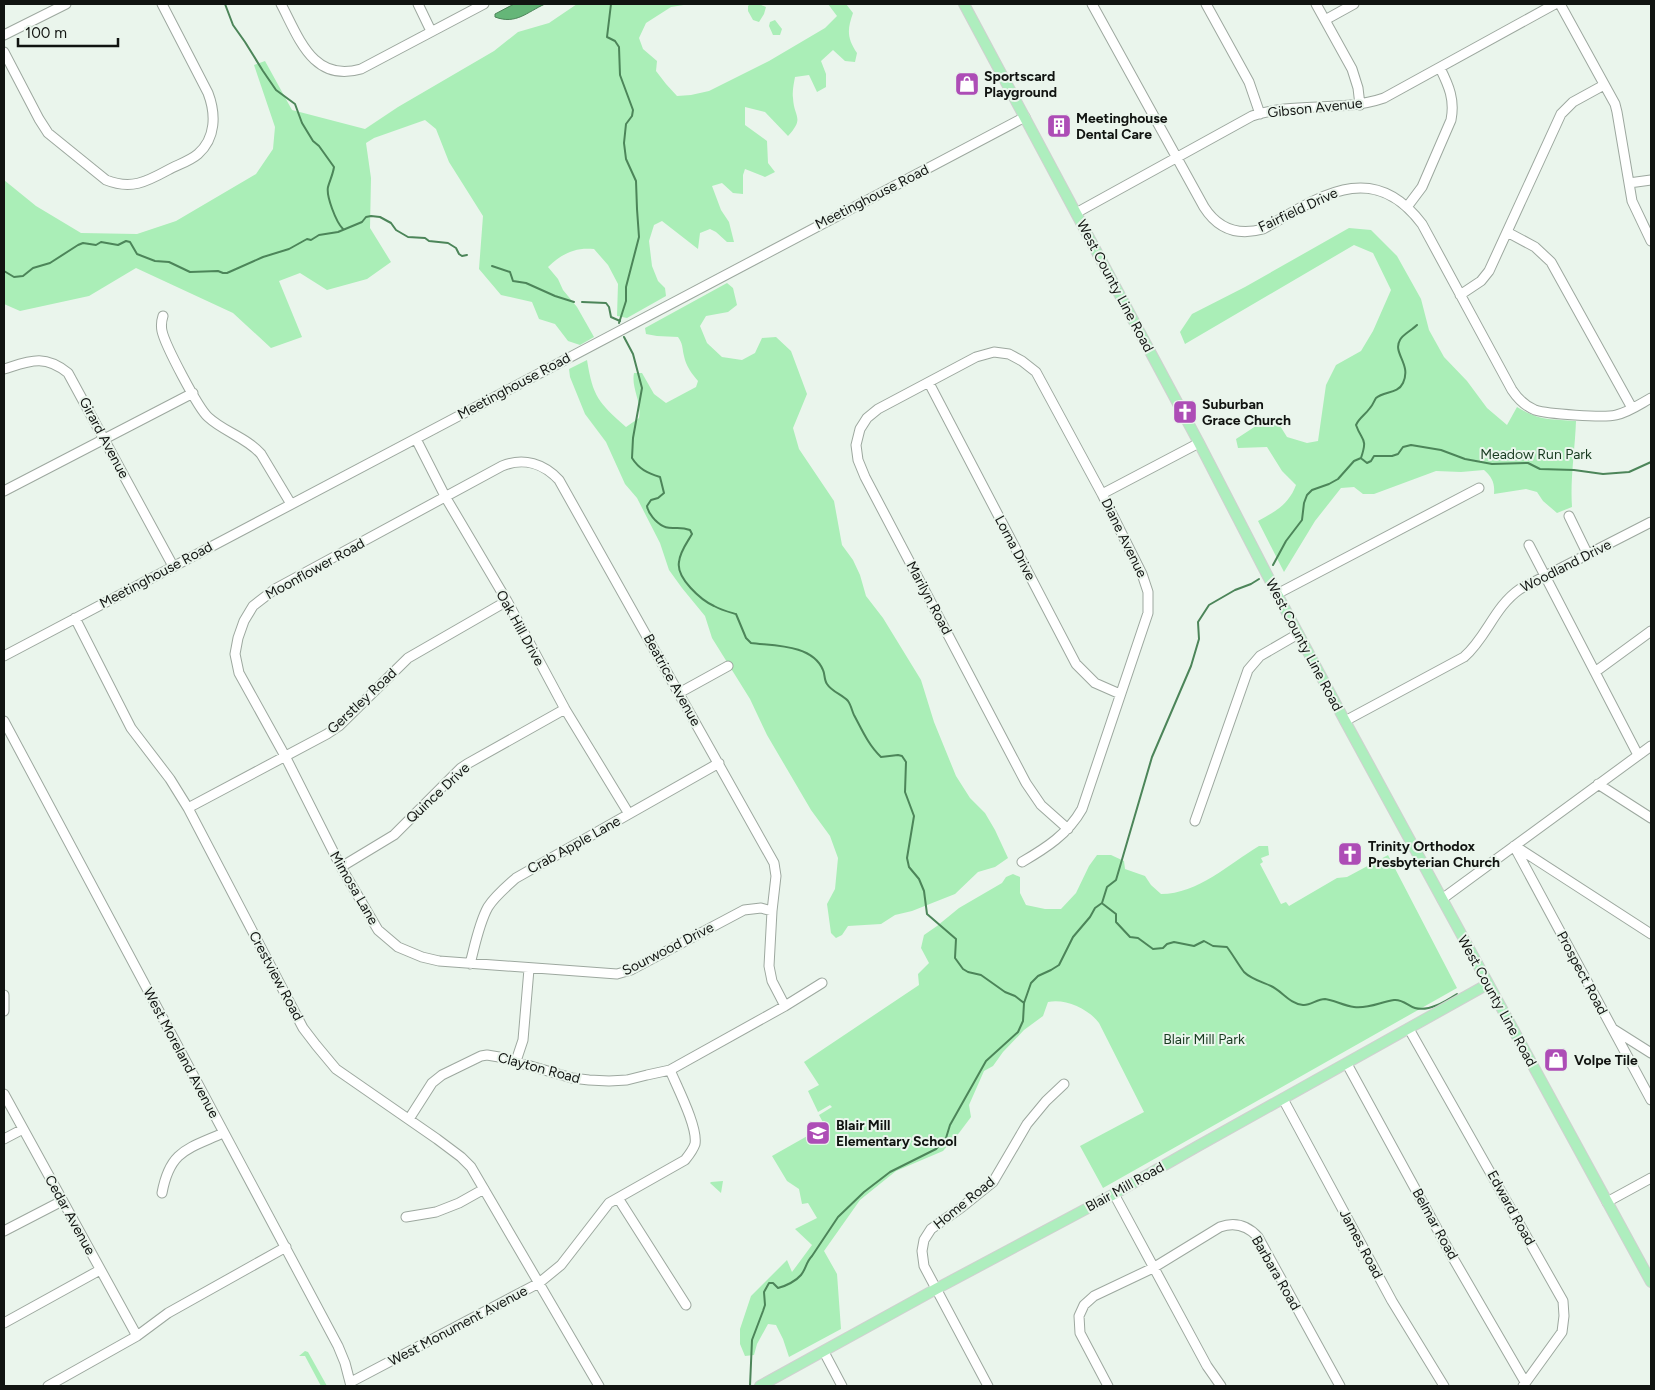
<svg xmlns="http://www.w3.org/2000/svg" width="1655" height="1390" font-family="Figtree,sans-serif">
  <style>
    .green { fill: #aaeeb7 }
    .water { fill: #65b678; stroke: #4c8559 }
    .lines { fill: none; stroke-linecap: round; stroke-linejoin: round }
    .stream { stroke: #4c8559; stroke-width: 2 }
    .minor-casing { stroke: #9da89f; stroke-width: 11 }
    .major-casing { stroke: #cfd0cf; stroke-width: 12 }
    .minor { stroke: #fff; stroke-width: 9 }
    .major { stroke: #aeeebe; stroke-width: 10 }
    .labels { text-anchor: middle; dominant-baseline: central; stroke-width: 4; stroke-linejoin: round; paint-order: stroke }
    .poi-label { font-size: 14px; font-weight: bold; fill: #111411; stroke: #eaf5ec; text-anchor: start }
    .street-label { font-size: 14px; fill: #111411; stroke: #eaf5ec }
    .park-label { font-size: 14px; fill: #193b21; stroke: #eaf5ec }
  </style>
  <rect width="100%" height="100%" fill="#eaf5ec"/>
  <path class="green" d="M577,4H690L671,7L646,23L639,38L643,49L657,61L656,71L666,84L677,96L691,95L709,91L769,61L825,28L837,16L828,4H846L853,13C847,30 847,38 857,53L855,62L845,61L833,50L821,61L826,74V87L817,92L809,75L795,77C794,83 792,91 793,98C794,118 805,117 788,136L765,112L745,107V125L767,141L768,163L775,172L765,177L745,169L743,175V194L733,193L722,183L712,186L721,210L729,222L734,242H727L716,232L710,229L700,233L698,249L662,221L654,225L649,241L652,266L658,281L665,288L666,296L627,318L617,316L618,284L608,265L594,249C574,247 562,254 548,267L558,279L563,290L577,307L594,337L580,345L568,341L555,324L539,319L532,302L501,295L479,269L483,216L449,162L436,129L425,120L374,138L366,143L371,178L370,228L391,262L367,279L327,290L300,273L279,281L302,337L271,348L233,313L136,268L89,296L20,311L4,304V180L36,206L81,233L137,234L176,221L256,174L273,149L275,127L254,65L265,61L292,110L365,129L398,107L494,51L518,32L549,23Z
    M750,4H759L766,7L764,14L759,22L753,20L748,11V6Z
    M775,20L782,29L780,35H773L769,26L770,22Z
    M1349,228L1371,230L1397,256L1421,299L1429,330L1444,357L1467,381L1487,408L1507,425L1517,407C1540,421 1550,419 1576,421C1575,449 1570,480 1572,507L1557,513L1543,501L1537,492L1526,489L1494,494C1495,483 1492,477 1484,470L1461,472L1436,471L1374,494H1363L1354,487L1341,488L1315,521L1284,572L1258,521C1275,512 1289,504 1296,485L1282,471L1267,447L1238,448L1236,439L1262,422L1277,421L1287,437L1307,443L1318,441L1326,385L1336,365L1361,351L1373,331L1391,290L1373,253L1354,245L1185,344L1180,332L1192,314L1245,287Z
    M727,283L733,288L737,305L728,312L706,316L700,326L707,343L722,357L742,360L755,353L762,338L776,337L791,351L807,394L793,428L799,449L834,501L842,545L853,560L860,575L866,596L883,618L921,680L934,722L956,776L970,798L985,813L995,830L1008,858L995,867L978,872L955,894L912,911L895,915L881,924L848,926L842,935L836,938L831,933L827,904L835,889L838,858L830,836L811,810L767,735L750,699L712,638L705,616L682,588L669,570L660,543L637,498L625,484L606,442L585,414L570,377L569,369L587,360C593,397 598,402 626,427L639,418C642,402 631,388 634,373H642L654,394L666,403L696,387L698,381C692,374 686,366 684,356C682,347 683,344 678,337L657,336L646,334L645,328Z
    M1259,846H1268L1269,855L1261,858L1263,862L1260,864L1281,904L1286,902L1289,906L1337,878L1347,877L1388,855L1457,988L1103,1188L1080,1146L1144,1112L1099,1023C1089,1009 1065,998 1048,1002L1043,1016L1024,1030L1003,1052L993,1066L984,1071L969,1105L971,1117L959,1133L943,1151L896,1171L860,1200L824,1251L837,1274L841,1329L789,1357L783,1339L776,1325L768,1324L757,1344L754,1355L745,1356L740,1344V1329L751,1296L787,1260L792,1272L812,1245L795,1229L817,1218L808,1203L802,1204L799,1189L787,1181L772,1156L825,1126L819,1115L832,1107L830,1105L818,1112L808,1091L819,1085L804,1062L919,985L918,974L929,963L921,948L924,935L937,926L959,908L1002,883L1006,877L1013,874L1020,877V893L1026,905L1045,909H1061L1076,893L1089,866L1097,855H1111L1124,861L1125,869L1145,876L1151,885L1161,894C1198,894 1229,864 1259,846Z
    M723,1181L721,1193L710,1183L711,1182Z
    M305,1351L308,1352L327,1386H321L305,1356H299Z"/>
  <path class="water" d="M514,4H545C527,12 516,25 495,17V14Z"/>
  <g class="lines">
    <path class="stream" d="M225,4L233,25L245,42L263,71L276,90L295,104L302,123L313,141L319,146L334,167C333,174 330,180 328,187C326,196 336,222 343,229
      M611,4L607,37L615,41L619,47L620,75L633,110L632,116L626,124L624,143L626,159L636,181L637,209L639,237L626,287V301L619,323
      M492,266L510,272L513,281L526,283L555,296L574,302
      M4,271L14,277L23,276L33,268L50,263L78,245L83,243L96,245L101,242L118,245L126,241L130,242L137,254L155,261L169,262L190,272L218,271L223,273H227L263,257L289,249L307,239L311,240L319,235L338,232L362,222L366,217L371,216L380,217L391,223L396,230L408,237L425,238L429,241L448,243L456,248L459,254L462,256L467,255
      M582,302L606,303L609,307L611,317L620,321
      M624,337L633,354L642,388L633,438L632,458C639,469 647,473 660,477L664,493L658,498L651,500L647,506C648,513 651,515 655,520C669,534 675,524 690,530L692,534C687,543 680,551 679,562C676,578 701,600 714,606C721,610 729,612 736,614L746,638L751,643C773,646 812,644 823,670C825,674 824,680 827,684C832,692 843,695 848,701C851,705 852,711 854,715C862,730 869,746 881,757L898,755L902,756L906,762L905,792L914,816L907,858L909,867L919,879L924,891L927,914L956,939L955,958L963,969L968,972L981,975L1005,992L1015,996L1024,1003
      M1362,459L1367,463L1371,461L1374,456H1392L1398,454L1403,447L1411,445L1441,450L1465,459L1492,464L1528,463L1540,469L1574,470L1603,474L1629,472L1651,462
      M1273,565L1286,541L1302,520L1304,503L1307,495L1312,490L1329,484L1338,479L1354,461L1361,458C1368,437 1362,442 1356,425C1359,418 1365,415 1370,408C1373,405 1374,401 1376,398C1384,391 1398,394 1403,383C1412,364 1392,353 1400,340C1402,335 1412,330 1417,325
      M1103,904L1116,914V922L1130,937L1138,938L1153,949L1163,948L1167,944L1174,942L1194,946L1204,941L1213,946L1227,947C1233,955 1238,964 1244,972C1251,979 1262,982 1271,986C1282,991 1290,1004 1303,1005C1310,1006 1317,999 1325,999C1334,1000 1344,1006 1354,1007C1369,1009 1380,1002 1394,1000C1403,999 1408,1006 1415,1008C1429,1012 1446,1001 1457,994
      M750,1386L752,1340L763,1311L765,1305L764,1292L769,1283H773L778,1288C786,1286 796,1281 801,1275C806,1269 806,1262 812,1256L838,1217L864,1192L890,1172L936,1149L946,1138L950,1125L986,1061L1018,1032L1023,1021L1024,1003L1031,983L1038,976L1051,970L1059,965L1073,937L1090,917L1095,908L1102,903L1107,887L1116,880L1121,863L1152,757L1191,666L1199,639L1198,622L1209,605L1235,590L1251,584L1259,579"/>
    <defs>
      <path id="minor" d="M281,4C299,38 313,83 361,69L484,4
        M418,4L431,31
        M1092,4L1204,207C1218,229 1238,236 1263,229C1318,198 1372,157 1422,224L1512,390C1518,399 1525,406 1535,410C1547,414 1604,418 1616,415C1629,412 1640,404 1651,398
        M1206,4L1249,82L1260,114
        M1316,4L1352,69L1358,88L1360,105
        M1560,4L1615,104L1617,112L1632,201L1651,241
        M1325,20L1354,4
        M4,35L66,4
        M4,52L39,119L48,133L106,180C131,190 146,182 168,170C177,165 190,161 198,154C216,138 216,114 208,93L162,4
        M1629,183L1651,180
        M1407,207L1422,187L1451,120C1455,100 1449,86 1440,68
        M1076,213L1252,116C1295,101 1340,113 1384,98L1555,4
        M1507,232L1535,247L1551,262L1632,408
        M1460,295L1481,281L1489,271L1561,114L1573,102L1604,85
        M163,316C161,322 161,326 162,331C165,345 198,408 208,417C224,432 246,437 261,454L291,504
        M4,369C30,361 44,354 68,373L173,566
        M929,383L1076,664L1095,683L1120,694
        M416,439L446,498L507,601L565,709L629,814
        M4,491L193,393
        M1102,494L1199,443
        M1569,516L1588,555
        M1529,545L1638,755
        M1277,594L1479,488
        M75,618L131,728L170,779L188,808L303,1028L316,1045L336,1069L437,1139L461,1157L471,1167L599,1386
        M4,656L1025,117
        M1595,672L1651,631
        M679,693L728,666
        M4,721L338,1346L345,1363L351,1386
        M1345,721L1464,657C1487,637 1494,607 1520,589L1651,522
        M1598,784L1651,818
        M188,808L327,734L339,726L408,658L507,601
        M1195,821L1248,670L1260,656L1298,634
        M1514,846L1651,1100
        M1515,846L1651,934
        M1022,862C1046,848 1068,834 1082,809L1148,613V592L1142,574L1102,494L1036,372L1022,361L1009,354L994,352L976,357L878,409L867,418L860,429L856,445L858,460L865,477L1026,783L1041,805L1068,829
        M341,867L394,835L461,768L467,764L565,709
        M1442,899L1651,746
        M772,911L761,908L744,910L631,970L617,974L439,961L422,957L398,947L378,930L341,867L285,756L239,673L235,654L238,638L244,621L253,606L275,589L502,466C524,457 544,464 559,480L774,863L776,876L772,911L769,966L772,981L785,1006
        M470,964C475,945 479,923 488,907C495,896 506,887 516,878L719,763
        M4,995V1011
        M1409,1029L1563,1301L1564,1316L1562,1332L1523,1386
        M1613,1029L1651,1053
        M516,1061L523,1040L529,969
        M1347,1064L1453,1258L1525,1382
        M4,1094L137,1336
        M1283,1099L1392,1301L1444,1386
        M409,1119L432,1083L442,1075L481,1056L487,1055L499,1057L572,1078L589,1080L609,1081L627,1080L647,1075L670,1070L785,1006L822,983
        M4,1139L23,1129
        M162,1193C170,1150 188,1149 223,1133
        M1114,1194L1207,1366L1221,1386
        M618,1198L686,1305
        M1607,1202L1651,1178
        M406,1217L436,1212L459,1203L484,1189
        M4,1231L62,1201
        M4,1323L100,1270
        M824,1352L842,1386
        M351,1382L539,1283L561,1265L609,1203L685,1160C689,1155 693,1150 695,1144C698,1127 677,1087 670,1070
        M48,1386L137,1336L168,1313L286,1247
        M988,1386L924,1266L922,1251L924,1240L931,1229L962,1207L993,1182L1027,1124L1046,1101L1064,1084
        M1108,1386L1080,1333L1079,1316L1084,1305L1094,1296L1153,1268L1220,1227C1234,1222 1247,1225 1258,1237L1340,1386"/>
      <path id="major" d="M964,4L1199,443L1277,594L1345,721L1651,1282
        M760,1386L936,1289L1114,1194L1198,1146L1488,984"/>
    </defs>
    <use href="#minor" class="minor-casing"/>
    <use href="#major" class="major-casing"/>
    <use href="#minor" class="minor"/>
    <use href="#major" class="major"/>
  </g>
  <defs>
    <symbol id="shop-square" viewBox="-11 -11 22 22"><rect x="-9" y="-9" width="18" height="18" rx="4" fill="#ad4db6" stroke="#eaf5ec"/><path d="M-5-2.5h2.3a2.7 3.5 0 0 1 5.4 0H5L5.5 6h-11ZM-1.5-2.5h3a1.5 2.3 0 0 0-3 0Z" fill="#fff"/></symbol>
    <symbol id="building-square" viewBox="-11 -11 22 22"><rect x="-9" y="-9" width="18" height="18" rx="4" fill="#ad4db6" stroke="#eaf5ec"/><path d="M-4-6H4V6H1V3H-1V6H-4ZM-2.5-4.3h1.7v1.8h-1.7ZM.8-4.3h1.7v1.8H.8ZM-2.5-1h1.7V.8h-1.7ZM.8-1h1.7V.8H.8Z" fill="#fff"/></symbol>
    <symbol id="church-square" viewBox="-11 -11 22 22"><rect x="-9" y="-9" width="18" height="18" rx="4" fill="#ad4db6" stroke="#eaf5ec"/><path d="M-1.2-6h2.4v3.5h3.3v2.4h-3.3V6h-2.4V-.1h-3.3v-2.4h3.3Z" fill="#fff"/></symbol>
    <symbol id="school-square" viewBox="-11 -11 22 22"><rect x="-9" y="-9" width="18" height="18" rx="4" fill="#ad4db6" stroke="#eaf5ec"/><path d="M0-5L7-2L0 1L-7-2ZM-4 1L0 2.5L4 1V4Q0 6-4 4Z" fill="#fff"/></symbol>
  </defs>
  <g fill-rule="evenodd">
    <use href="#shop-square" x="953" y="70" width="28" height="28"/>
    <use href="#building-square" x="1045" y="112" width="28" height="28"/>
    <use href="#church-square" x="1171" y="398" width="28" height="28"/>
    <use href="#church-square" x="1336" y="840" width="28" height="28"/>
    <use href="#shop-square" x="1542" y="1046" width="28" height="28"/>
    <use href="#school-square" x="804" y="1119" width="28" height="28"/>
  </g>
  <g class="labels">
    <g class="poi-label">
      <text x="984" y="76">Sportscard<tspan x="984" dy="16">Playground</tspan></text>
      <text x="1076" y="118">Meetinghouse<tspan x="1076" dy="16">Dental Care</tspan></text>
      <text x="1202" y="404">Suburban<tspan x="1202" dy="16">Grace Church</tspan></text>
      <text x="1368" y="846">Trinity Orthodox<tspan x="1368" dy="16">Presbyterian Church</tspan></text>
      <text x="1574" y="1060">Volpe Tile</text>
      <text x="836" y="1125">Blair Mill<tspan x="836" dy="16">Elementary School</tspan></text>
    </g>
    <g class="street-label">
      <text transform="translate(1315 108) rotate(-6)">Gibson Avenue</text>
      <text transform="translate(872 197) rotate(-27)">Meetinghouse Road</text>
      <text transform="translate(1298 210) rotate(-25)">Fairfield Drive</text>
      <text transform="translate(1115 286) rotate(62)">West County Line Road</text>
      <text transform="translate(514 386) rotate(-28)">Meetinghouse Road</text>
      <text transform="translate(104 438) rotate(62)">Girard Avenue</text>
      <text transform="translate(1124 538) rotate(64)">Diane Avenue</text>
      <text transform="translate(1015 548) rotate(62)">Lorna Drive</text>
      <text transform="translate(1566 566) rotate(-27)">Woodland Drive</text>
      <text transform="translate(315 569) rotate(-29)">Moonflower Road</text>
      <text transform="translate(156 575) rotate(-28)">Meetinghouse Road</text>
      <text transform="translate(929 598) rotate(62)">Marilyn Road</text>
      <text transform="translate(520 628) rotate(61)">Oak Hill Drive</text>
      <text transform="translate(1304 645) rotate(62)">West County Line Road</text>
      <text transform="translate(672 680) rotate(61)">Beatrice Avenue</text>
      <text transform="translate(362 701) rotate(-43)">Gerstley Road</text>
      <text transform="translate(438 793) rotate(-43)">Quince Drive</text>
      <text transform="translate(574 845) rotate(-29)">Crab Apple Lane</text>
      <text transform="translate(354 888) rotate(60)">Mimosa Lane</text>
      <text transform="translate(668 949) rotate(-27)">Sourwood Drive</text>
      <text transform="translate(1582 973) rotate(62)">Prospect Road</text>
      <text transform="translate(276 976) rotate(62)">Crestview Road</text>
      <text transform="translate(1497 1001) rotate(61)">West County Line Road</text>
      <text transform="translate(181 1053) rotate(62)">West Moreland Avenue</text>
      <text transform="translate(539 1068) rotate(15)">Clayton Road</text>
      <text transform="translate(1125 1187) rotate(-29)">Blair Mill Road</text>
      <text transform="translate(964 1203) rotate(-39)">Home Road</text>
      <text transform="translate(1511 1208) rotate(61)">Edward Road</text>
      <text transform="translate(70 1215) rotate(61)">Cedar Avenue</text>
      <text transform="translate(1435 1224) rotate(61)">Belmar Road</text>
      <text transform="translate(1361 1244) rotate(62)">James Road</text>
      <text transform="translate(1276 1273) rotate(60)">Barbara Road</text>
      <text transform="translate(458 1326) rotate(-28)">West Monument Avenue</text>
    </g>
    <g class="park-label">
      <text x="1536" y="454">Meadow Run Park</text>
      <text x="1204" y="1039">Blair Mill Park</text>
    </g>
  </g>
  <rect width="1655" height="1390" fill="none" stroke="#111411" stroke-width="10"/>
  <path d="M18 38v8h100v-8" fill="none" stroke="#111411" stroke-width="2.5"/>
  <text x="25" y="38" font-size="15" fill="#111411" stroke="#eaf5ec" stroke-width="4" paint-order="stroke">100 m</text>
</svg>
